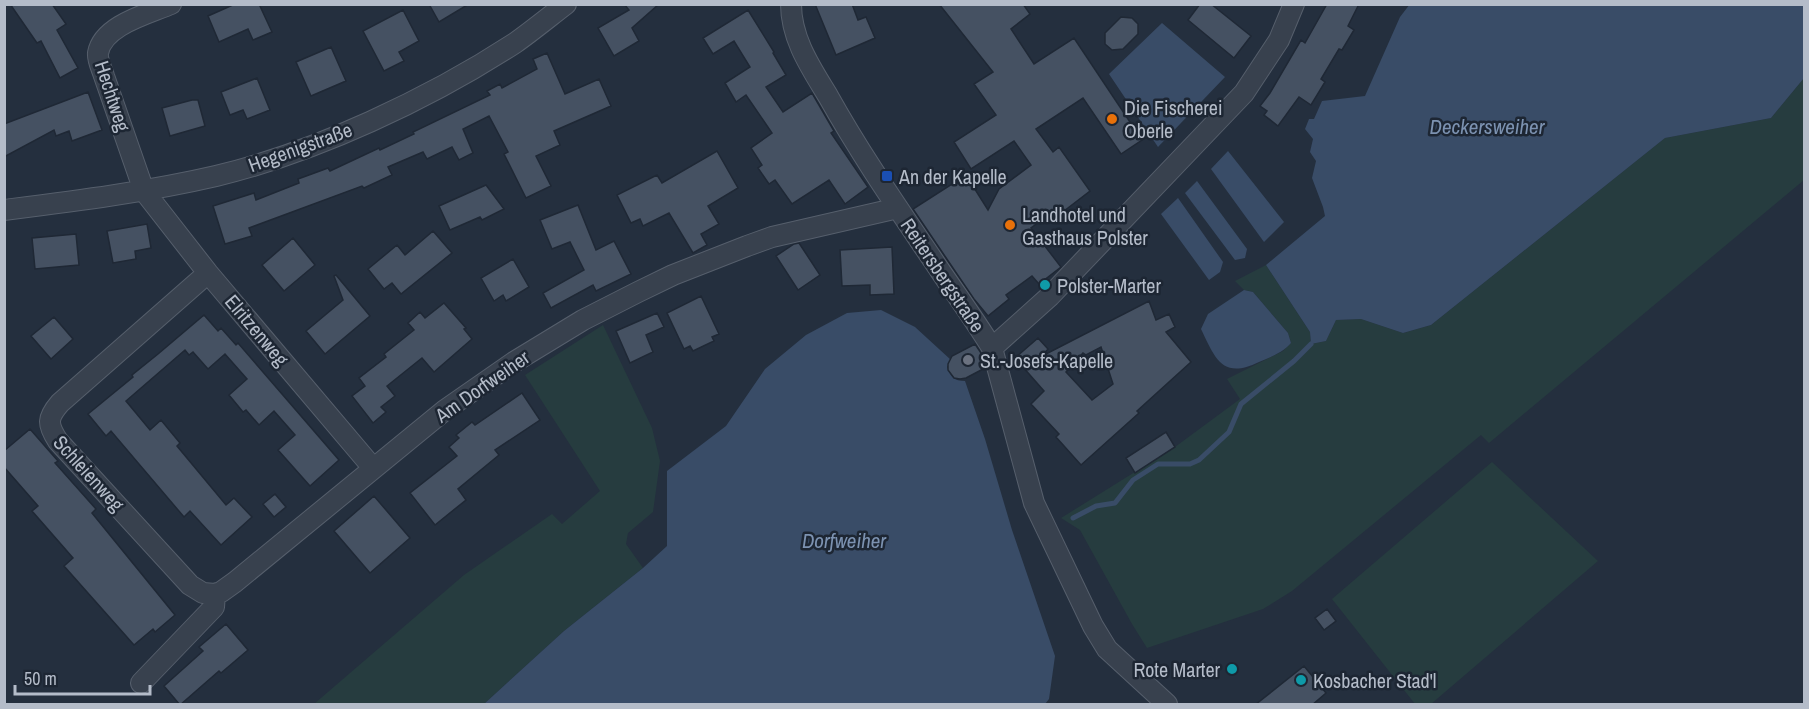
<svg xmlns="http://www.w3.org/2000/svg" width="1809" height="709" font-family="'Archivo Narrow',sans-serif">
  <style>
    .green { fill: #263c3f }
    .water { fill: #394c67 }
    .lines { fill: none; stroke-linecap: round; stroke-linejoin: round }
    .stream { stroke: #394c67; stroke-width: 5 }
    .building { fill: #455162; stroke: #1f2835; stroke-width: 1.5; fill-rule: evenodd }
    .street-casing { stroke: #565f6c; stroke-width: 22 }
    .street { stroke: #38414e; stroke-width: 20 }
    .food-dot { fill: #e8710a; stroke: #1d2633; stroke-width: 2 }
    .transit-dot { fill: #1a4fb4; stroke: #1d2633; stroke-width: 2 }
    .culture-dot { fill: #0f9aa8; stroke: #1d2633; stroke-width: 2 }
    .worship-dot { fill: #6b7280; stroke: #1d2633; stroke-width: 2 }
    .labels { text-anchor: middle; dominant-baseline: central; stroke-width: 5; stroke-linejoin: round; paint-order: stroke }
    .street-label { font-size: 20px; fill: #b4bcc9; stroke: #1d2633 }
    .poi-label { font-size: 20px; fill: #b4bcc9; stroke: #1d2633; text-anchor: start }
    .water-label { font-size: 21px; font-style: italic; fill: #7c92b1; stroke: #1d2633 }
  </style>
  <rect width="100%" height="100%" fill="#242f3e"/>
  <path class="green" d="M1804,78V180L1489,443L1481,435L1292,591L1263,609L1147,648L1132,624L1080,530L1061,518L1175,447L1240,399L1227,379L1283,351L1291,343L1288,333L1253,292L1244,290L1235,281L1266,265L1310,332L1311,344L1326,341L1336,320L1361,319L1403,333L1431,325L1665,138L1771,118Z
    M603,325L652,428L660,461L653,512L628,533L626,544L643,568L564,631L484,704H314L464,575L552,514L562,524L600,491L525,375Z
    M1492,462L1598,561L1431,704H1415L1332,599Z"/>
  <path class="water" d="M1410,4L1804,5V78L1771,118L1665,138L1431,325L1403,333L1361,319L1336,320L1326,341L1311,344L1310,332L1266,265L1325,216L1323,207L1312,178L1316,161L1310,152L1313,139L1305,129L1309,119H1314L1322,101L1365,96L1400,17Z
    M1162,23L1225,77L1158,147L1109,74Z
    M1228,151L1284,222L1264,242L1211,169Z
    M1197,181L1247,249L1245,258L1235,260L1185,193Z
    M1178,198L1223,262L1220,272L1209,280L1161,214Z
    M1244,290L1253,292L1288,333L1291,343C1282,353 1271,357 1259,362C1222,380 1215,358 1201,329L1208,314Z
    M881,310L915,327L951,360L947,367C951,377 954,381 965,381L985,439L1012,530L1055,656L1049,699L1045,704H484L564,631L643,568L667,546V471L726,426L765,369L806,335L847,313Z"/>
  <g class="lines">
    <path class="stream" d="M1073,518L1096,506L1115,503L1133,480L1158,464H1190L1199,460L1229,432L1241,404L1294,361L1311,344"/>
  </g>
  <path class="building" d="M10,4H52L66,24L57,30L78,68L60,78L41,41L37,43Z
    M235,4H259L272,32L253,40L248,29L219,42L208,16Z
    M429,4H469L439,22Z
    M624,4H659L632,28L639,41L614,56L598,28L629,10Z
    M815,4H852L858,20L866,17L875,38L836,55Z
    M939,4H1023L1030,14L1011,29L1034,64L1074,38L1142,140L1121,154L1083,98L1036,129L1053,152L1059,147L1090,191L1064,211L1061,206L1031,228L1061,267L1039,284L1032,276L1006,295L1009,299L988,316L974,299L913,209L966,175L988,210L999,189L1031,165L1014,141L971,169L954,142L996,115L974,84L993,72Z
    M1200,4H1211L1251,36L1234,58L1188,20Z
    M1327,4H1359L1348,26L1354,30L1342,50L1339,49L1321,79L1325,82L1311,105L1299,97L1278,126L1264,115L1267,111L1260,106L1270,93L1301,40L1305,43Z
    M403,10L419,41L399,52L404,61L384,71L363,31Z
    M748,10L774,52L773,53L786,75L766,87L783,112L812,93L834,131L831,133L868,187L845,204L829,180L792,204L775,180L769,184L758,168L762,165L751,148L772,133L746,95L736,102L725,83L750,67L734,41L713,54L703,38Z
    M1121,17L1132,18L1138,24V34L1123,49L1112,50L1105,44V33Z
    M331,47L346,81L311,96L296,62Z
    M547,53L565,94L599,79L611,106L554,131L560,145L536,156L551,186L526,198L504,154L508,152L489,116L463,129L473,153L459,160L452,147L427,159L423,152L388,167L392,175L364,188L362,186L249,228L252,236L225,244L213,206L254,193L256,200L299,183L298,179L328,168L330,171L379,148L380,150L414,134L413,132L490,95L487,91L500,84L502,88L537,69L533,59Z
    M257,78L270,110L247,119L243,110L230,115L221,92Z
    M88,92L102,130L72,141L69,131L56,136L54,130L4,157V124Z
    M192,100H198L205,126L170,136L162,108Z
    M717,151L738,188L708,206L719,224L701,234L707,245L693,253L669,213L643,226L640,219L631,223L617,195L657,175L662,183Z
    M486,185L504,209L482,220L480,217L450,230L439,206Z
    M578,205L596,250L614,241L631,274L596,291L593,285L551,308L543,293L584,270L570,242L552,249L540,220Z
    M147,224L151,248L135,251L136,259L113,263L107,231Z
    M433,231L452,253L401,294L392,283L384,289L368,269L397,245L405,255Z
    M76,234L79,265L35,269L32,238Z
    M293,238L315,265L284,291L262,265Z
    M799,243L820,275L798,290L776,256L794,244Z
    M892,247L894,294L870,295V285L842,286L840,250Z
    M513,259L529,287L506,301L503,295L494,301L481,278Z
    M336,275L370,316L325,354L306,331L343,300L334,276Z
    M701,296L719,334L712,337L714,341L693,351L690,346L684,349L667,313Z
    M1149,301L1156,320L1169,314L1175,327L1166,332L1191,362L1137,411L1139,413L1081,465L1056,437L1059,434L1031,404L1044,391L1015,358L1038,338L1048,349L1042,356ZM1101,347L1113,384L1092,400L1066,372L1083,353L1086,355Z
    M444,303L466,328L464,329L472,339L434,372L422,358L387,386L395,396L381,407L386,412L373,423L352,396L365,386L359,378L386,357L384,354L414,330L408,323L420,312L425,318Z
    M657,313L664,327L646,335L653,352L630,363L616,331Z
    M204,315L218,331L221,328L236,345L238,343L339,460L310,486L278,450L295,435L274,411L259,425L246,410L243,412L229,395L247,379L225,354L208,369L193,352L189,355L185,350L126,401L150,430L161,420L180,443L177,446L226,505L234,498L252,517L221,545L190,511L184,517L111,431L106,436L88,414L133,377L132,375L158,354Z
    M54,317L73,339L51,359L31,336Z
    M975,344L981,353L985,368L966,378L960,379L954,378L948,370V364L952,356Z
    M522,393L540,420L495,450L499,455L458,489L466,500L435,525L410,493L457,456L449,447L459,438L456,435L472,422L475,425Z
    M30,429L58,461L55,463L96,509L92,513L175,615L155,632L153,629L134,645L64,566L73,558L32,511L38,506L4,467V451Z
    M1166,432L1175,447L1135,473L1126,458Z
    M275,494L286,507L274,517L263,504Z
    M374,496L410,538L370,573L334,531Z
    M1327,609L1336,621L1324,630L1315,618Z
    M226,624L248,650L221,673L219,671L180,705L164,686L203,651L199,647Z
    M1304,666L1326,693L1312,705H1255Z"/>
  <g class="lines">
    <defs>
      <path id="street" d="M171,4C148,14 103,25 98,53C97,60 102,69 104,76L144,191L208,273L373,468
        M791,4C791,39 811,68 828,96C862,157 902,214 941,272C958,297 976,322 992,348L1034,503L1093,626L1107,649L1167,704
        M4,210C75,201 147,192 216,176C316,152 429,99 515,43C532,31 549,17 566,4
        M208,273L60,403C47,418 47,424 58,441L190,585L203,593L215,594
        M992,348L1050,296L1244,93L1279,40L1294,4
        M141,683L214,607L215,594L221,592L235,582L445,410L514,362L583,320L638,292L673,275L747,246L772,237L898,208"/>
    </defs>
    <use href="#street" class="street-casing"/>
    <use href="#street" class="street"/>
  </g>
  <g class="food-dot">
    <circle cx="1112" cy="119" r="6"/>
    <circle cx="1010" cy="225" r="6"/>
  </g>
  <rect class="transit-dot" x="881" y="170" width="12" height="12" rx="3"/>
  <g class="culture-dot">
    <circle cx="1045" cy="285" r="6"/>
    <circle cx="1232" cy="669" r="6"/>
    <circle cx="1301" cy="680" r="6"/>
  </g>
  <circle class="worship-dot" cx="968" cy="360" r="6"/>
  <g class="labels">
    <g class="street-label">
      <text transform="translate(113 96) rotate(72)">Hechtweg</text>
      <text transform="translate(300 147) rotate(-20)">Hegenigstraße</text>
      <text transform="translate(943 275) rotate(56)">Reitersbergstraße</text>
      <text transform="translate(257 330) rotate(50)">Elritzenweg</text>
      <text transform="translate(482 386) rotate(-35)">Am Dorfweiher</text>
      <text transform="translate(89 473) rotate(48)">Schleienweg</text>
    </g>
    <g class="poi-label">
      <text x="1124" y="107">Die Fischerei<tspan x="1124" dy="23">Oberle</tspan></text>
      <text x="899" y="176">An der Kapelle</text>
      <text x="1022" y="214">Landhotel und<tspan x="1022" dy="23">Gasthaus Polster</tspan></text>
      <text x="1057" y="285">Polster-Marter</text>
      <text x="980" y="360">St.-Josefs-Kapelle</text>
      <text x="1220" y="669" text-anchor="end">Rote Marter</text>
      <text x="1313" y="680">Kosbacher Stad'l</text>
    </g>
    <g class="water-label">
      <text x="1487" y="126">Deckersweiher</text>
      <text x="844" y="540">Dorfweiher</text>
    </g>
  </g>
  <rect width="1809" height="709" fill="none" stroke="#b4bcc9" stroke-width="12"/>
  <path d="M15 685v9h135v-9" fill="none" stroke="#b4bcc9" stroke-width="3"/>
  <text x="24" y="685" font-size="18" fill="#b4bcc9" stroke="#1d2633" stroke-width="4.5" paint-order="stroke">50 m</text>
</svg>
